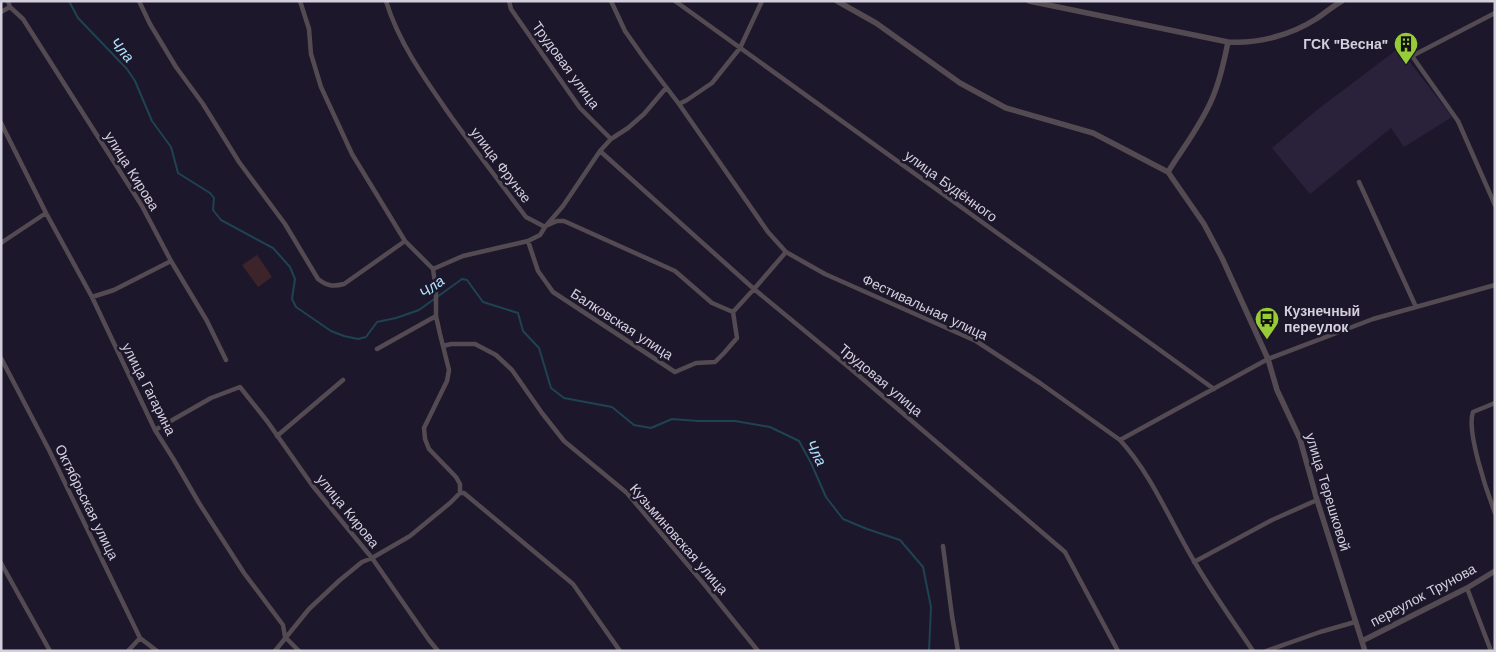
<svg xmlns="http://www.w3.org/2000/svg" width="1496" height="652" font-family="'Work Sans',sans-serif">
  <style>
    .built { fill: #2a223b }
    .green { fill: #3c242a }
    .lines { fill: none; stroke-linecap: round; stroke-linejoin: round }
    .stream { stroke: #1e4353; stroke-width: 2 }
    .minor { stroke: #534a52; stroke-width: 4.5 }
    .tertiary { stroke: #534a52; stroke-width: 5.5 }
    .labels { text-anchor: middle; dominant-baseline: central; stroke-width: 5; stroke-linejoin: round; paint-order: stroke }
    .poi-label { font-size: 14px; font-weight: bold; fill: #d3cfdd; stroke: #1d172b; text-anchor: end }
    .street-label { font-size: 14px; fill: #d3cfdd; stroke: #1d172b }
    .water-label { font-size: 15px; font-style: italic; fill: #aee3fc; stroke: #1d172b }
  </style>
  <rect width="100%" height="100%" fill="#1d172b"/>
  <path class="built" d="M1399,48L1452,117L1404,147L1391,128L1310,194L1272,148L1317,110Z"/>
  <path class="green" d="M257,255L272,277L258,287L242,265Z"/>
  <g class="lines">
    <path class="stream" d="M69,1L78,18L127,69L135,81L152,121L171,147L178,173L210,193L214,198L213,210L221,220L273,248L290,267L295,279L292,299L296,307L331,331L344,336L358,339L366,337L377,322L396,318L419,310L462,279L467,280L483,302L518,313L523,331L539,348L551,388L564,398L612,407L634,425L651,428L672,419L698,421H735L770,427L799,441L811,463L826,497L843,519L867,529L900,540L923,567L931,607L929,651"/>
    <path class="minor" d="M8,1L10,7L23,19L142,206L171,261L207,321L226,360
      M139,1L150,24L176,67L203,104L239,162L285,224L318,279C327,286 333,287 344,284L405,241
      M300,1L309,29L311,54L321,87L352,154L405,241L433,269
      M386,1C399,44 427,82 452,118C476,151 501,184 526,217L545,227
      M509,1L511,9L580,108L611,139
      M611,1L625,31L644,58L679,104L768,232L786,252L825,274L976,341L1040,383L1120,440C1152,475 1170,521 1194,561C1212,592 1233,621 1253,651
      M675,1L1214,389
      M1,12L10,7
      M1495,13L1412,56L1458,121L1495,205
      M679,104L687,100L712,83L740,48L762,1
      M1,123L46,213L92,297L155,430L174,460L199,503L244,573L283,625L285,637L299,651
      M600,151L754,289L851,369L1065,552L1118,651
      M1359,182L1416,307
      M548,225L557,221H564L675,271L712,303L733,312
      M528,241L538,271L553,292L675,372L696,363L715,362L724,353L737,338L733,312L754,289L786,252
      M1,243L46,213
      M433,269L463,256L528,241L540,235L545,227L563,206L600,151L611,139L628,128L644,114L666,88
      M92,297L114,290L171,261
      M443,346L451,344H475L496,355L512,370L542,413L564,441L627,493L704,584L758,651
      M377,349L436,316
      M1,358L49,450L140,638L157,651
      M1495,403L1473,412C1466,431 1487,492 1495,513
      M155,430L211,398L240,387L267,421L312,485L372,558L429,640L438,651
      M277,436L343,380
      M1120,440L1268,359L1373,319L1495,285
      M460,493H464L573,584L620,651
      M943,546L952,616L958,651
      M1194,562L1272,520L1317,500
      M1,563L50,651
      M1467,588L1491,651
      M128,651L140,638
      M275,651L309,609L340,580L362,562L372,558L410,536L450,503L460,493V484L456,477L429,449L425,439L424,428L447,381L449,370L440,334L436,316V290L433,269
      M1266,651L1320,632L1355,622"/>
    <path class="tertiary" d="M837,1L876,23L960,83L1006,108L1093,133L1168,172L1204,224L1222,258L1268,359L1277,390L1300,439L1317,500L1365,651
      M1029,1L1228,42C1258,44 1291,35 1316,19C1325,13 1333,6 1342,1
      M1168,172C1183,148 1201,125 1212,99C1220,81 1224,62 1228,42
      M1362,641L1467,588L1495,571"/>
  </g>
  <defs>
    <symbol id="building-pin" viewBox="-11 -11 22 30"><path d="M0 17L-7.5 6A9.5 9.5 0 1 1 7.5 6Z" fill="#97cb38" stroke="#1d172b"/><path d="M-4-6H4V6H1V3H-1V6H-4ZM-2.5-4.3h1.7v1.8h-1.7ZM.8-4.3h1.7v1.8H.8ZM-2.5-1h1.7V.8h-1.7ZM.8-1h1.7V.8H.8Z" fill="#111"/></symbol>
    <symbol id="bus-pin" viewBox="-11 -11 22 30"><path d="M0 17L-7.5 6A9.5 9.5 0 1 1 7.5 6Z" fill="#97cb38" stroke="#1d172b"/><path d="M-5-6H5V4H4V6H2V4H-2V6H-4V4H-5ZM-3.5-4V0h7V-4ZM-3.5 1.2v1.5H-2V1.2ZM2 1.2v1.5H3.5V1.2Z" fill="#111"/></symbol>
  </defs>
  <g fill-rule="evenodd">
    <use href="#building-pin" x="1392" y="30" width="28" height="38"/>
    <use href="#bus-pin" x="1253" y="305" width="28" height="38"/>
  </g>
  <g class="labels">
    <g class="poi-label">
      <text x="1388" y="44">ГСК "Весна"</text>
      <text x="1284" y="311" text-anchor="start">Кузнечный<tspan x="1284" dy="16">переулок</tspan></text>
    </g>
    <g class="street-label">
      <text transform="translate(566 65) rotate(54)">Трудовая улица</text>
      <text transform="translate(501 165) rotate(53)">улица Фрунзе</text>
      <text transform="translate(132 171) rotate(58)">улица Кирова</text>
      <text transform="translate(951 186) rotate(36)">улица Будённого</text>
      <text transform="translate(925 307) rotate(25)">Фестивальная улица</text>
      <text transform="translate(622 324) rotate(33)">Балковская улица</text>
      <text transform="translate(881 380) rotate(40)">Трудовая улица</text>
      <text transform="translate(149 389) rotate(63)">улица Гагарина</text>
      <text transform="translate(1328 492) rotate(73)">улица Терешковой</text>
      <text transform="translate(87 502) rotate(64)">Октябрьская улица</text>
      <text transform="translate(348 511) rotate(51)">улица Кирова</text>
      <text transform="translate(679 539) rotate(49)">Кузьминовская улица</text>
      <text transform="translate(1423 595) rotate(-28)">переулок Трунова</text>
    </g>
    <g class="water-label">
      <text transform="translate(122 50) rotate(48)">Чла</text>
      <text transform="translate(432 287) rotate(-37)">Чла</text>
      <text transform="translate(816 453) rotate(62)">Чла</text>
    </g>
  </g>
  <rect width="1496" height="652" fill="none" stroke="#d3cfdd" stroke-width="5"/>
</svg>
